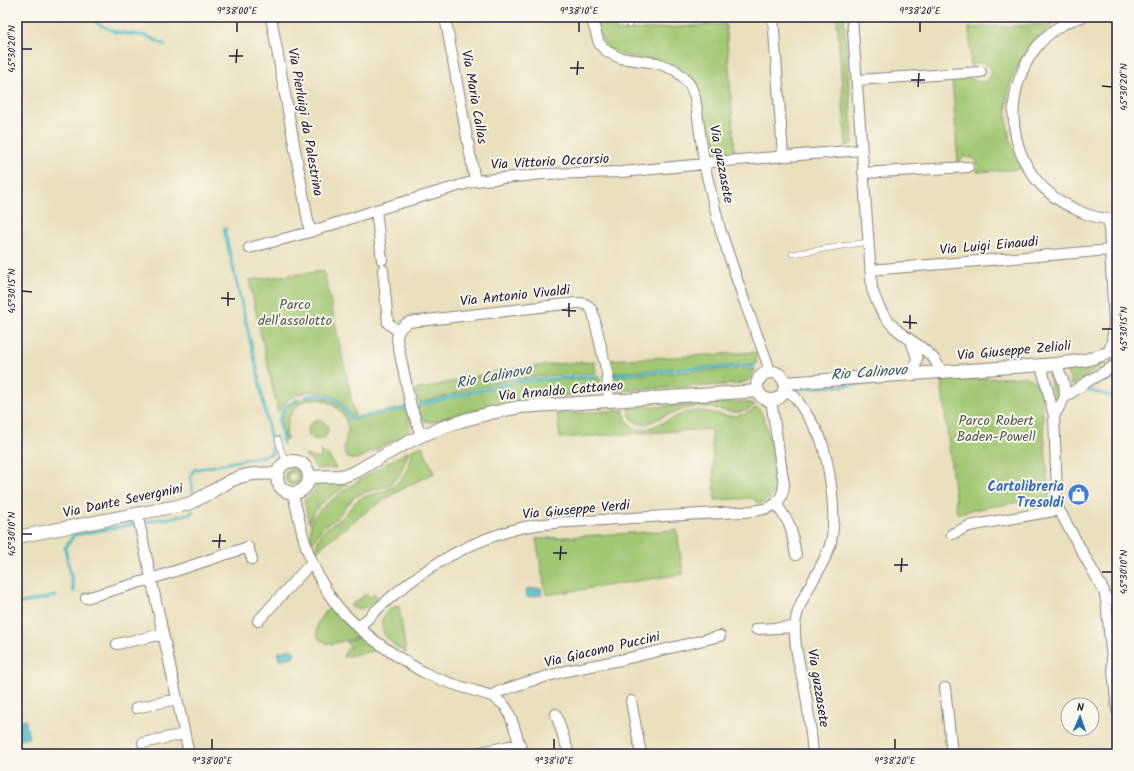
<svg xmlns="http://www.w3.org/2000/svg" width="1134" height="771" font-family="Kalam,sans-serif">
  <style>
    .green { fill: #a1c772; stroke: #627456; fill-rule: evenodd }
    .water { fill: #4ebcc5; stroke: #386f80 }
    .lines { fill: none; stroke-linecap: round; stroke-linejoin: round }
    .stream { stroke: #4ebcc5; stroke-width: 3 }
    .service-casing { stroke: #86817c; stroke-width: 6 }
    .minor-casing { stroke: #86817c; stroke-width: 12 }
    .tertiary-casing { stroke: #86817c; stroke-width: 14 }
    .service { stroke: #fff; stroke-width: 5 }
    .minor { stroke: #fff; stroke-width: 10 }
    .tertiary { stroke: #fff; stroke-width: 12 }
    .ticks { fill: none; stroke: #22223b; stroke-width: 1.5 }
    .labels { text-anchor: middle; dominant-baseline: central; stroke-width: 4; stroke-linejoin: round; paint-order: stroke }
    .street-label { font-size: 14px; fill: #22223b; stroke: #fbf7ec }
    .park-label { font-size: 14px; fill: #4e5c4e; stroke: #fbf7ec }
    .shop-label { font-size: 14px; font-weight: bold; fill: #366cbe; stroke: #fbf7ec; text-anchor: end }
    .water-label { font-size: 15px; font-style: italic; fill: #31586b; stroke: #fbf7ec }
    .neatline { fill: none; stroke: #22223b; stroke-width: 1.5 }
    .ticks-label { font-size: 10px; text-anchor: middle; fill: #22223b }
  </style>
  <rect width="100%" height="100%" fill="#fbf7ec"/>
  <filter id="ink" filterUnits="userSpaceOnUse"><feTurbulence type="fractalNoise" baseFrequency=".025" numOctaves="2"/><feDisplacementMap in="SourceGraphic" scale="8" xChannelSelector="R" yChannelSelector="G"/><feConvolveMatrix kernelMatrix="1 2 1 2 8 2 1 2 1" color-interpolation-filters="sRGB"/></filter>
  <filter id="wash" filterUnits="userSpaceOnUse"><feTurbulence type="fractalNoise" baseFrequency=".012" numOctaves="4" result="noise"/><feDisplacementMap in="SourceGraphic" scale="16" xChannelSelector="R" yChannelSelector="G"/><feGaussianBlur stdDeviation="0.9" result="paint"/><feColorMatrix in="noise" values="0 0 0 0 0 0 0 0 0 0 0 0 0 0 0 0 0 1.4 0 .05"/><feComposite in="paint" operator="in"/></filter>
  <g filter="url(#wash)">
    <rect width="100%" height="100%" fill="#eae0bd"/>
    <path class="green" d="M595,17H615L616,31L726,24L735,153L708,154L697,93L691,79L607,49L599,32Z
      M837,17H844L853,142L851,144L846,146Z
      M1054,24C1006,60 993,115 1022,169L977,172C980,162 973,156 963,157L958,163L952,79L971,78C977,84 991,84 991,73C992,64 981,61 974,64L971,68L969,28Z
      M1116,228H1117V273L1114,230Z
      M324,271L355,416H351C341,396 320,386 299,394C296,395 293,396 290,398C286,401 282,407 278,412L249,280Z
      M756,352V364L609,373L606,360L674,357Z
      M577,362H595L596,373L544,376L509,380L419,403L416,390L507,369Z
      M1107,362L1072,386L1070,383V379L1066,371L1076,369Z
      M755,369L751,378L747,381L737,384L616,391L611,385L610,377L713,370Z
      M1052,373C1064,381 1059,395 1054,406L1053,405L1050,378Z
      M1026,377L1035,381L1041,389L1049,497C1049,503 1046,505 1041,506L1039,498L957,513L941,380Z
      M600,378C601,385 599,390 593,393L550,397L504,403L455,415L432,422C422,422 419,417 417,408H419L418,406L520,382L544,380Z
      M313,397C325,397 335,400 343,410C346,414 347,418 351,420L406,409L410,429L407,434L357,459C352,460 346,459 345,453C342,447 348,437 348,429C346,407 318,390 300,404C288,413 285,426 287,440H285C284,435 281,428 281,422C280,405 301,399 313,397Z
      M741,402L750,403L755,404C739,422 715,404 696,407C679,409 662,417 646,424C635,425 630,419 628,408Z
      M757,407C768,415 774,469 776,484C775,495 769,500 759,504L752,498L715,500L711,429L560,438L557,414L624,410C625,418 628,426 637,429C650,432 675,415 689,412C717,407 730,427 757,407Z
      M308 430a10 10 0 1 1 20 0a10 10 0 1 1-20 0Z
      M422,446L434,473C387,495 354,518 315,553L314,550C317,543 321,534 326,529C331,524 337,523 342,518C348,512 351,506 358,500C364,496 371,495 378,493C402,486 407,473 412,450Z
      M320,450L329,456L336,468L317,469L312,462L305,455L315,458H321Z
      M409,451L400,474L392,483L387,486L363,493L356,496L345,507L341,513L337,518L323,527L312,544C311,536 309,528 312,520C320,502 389,461 409,451Z
      M291,468C300,469 303,475 299,482L294,485L289,484C282,479 284,471 291,468ZM290,472H293L297,475V479L295,481L292,482L288,479V476Z
      M318,484H348C333,495 314,505 309,523L304,500L313,493Z
      M677,530L683,574L546,595L536,539Z
      M374,593L378,598C371,605 361,613 350,606L366,594L370,597Z
      M399,606L406,653C400,649 393,645 388,639C381,632 379,618 388,611C391,608 395,607 399,606Z
      M330,608L338,617L361,636L332,644L326,643L319,639C313,627 320,615 330,608Z
      M363,637L378,650L343,657L347,649L351,648L346,642Z"/>
    <path class="water" d="M528,588H531L532,589L541,588L542,595L527,597L526,590H528Z
      M291,649L292,651H294L295,655H293V657L279,660L277,653Z
      M25,719L29,738L18,740L17,732V721Z"/>
    <g class="lines">
      <path class="stream" d="M94,17L97,23L115,32L147,36L165,45
        M610,375L681,369L754,366
        M800,389L941,378
        M1090,391L1117,397
        M305,397C319,392 335,396 344,408C347,411 347,416 351,419L405,408
        M419,405L519,381L597,376
        M283,443L279,420L285,406L298,399
        M193,491L190,476L194,470L272,454V446L257,369L224,229H226
        M74,591L65,548L74,535L190,514L193,511
        M17,604L56,596"/>
    </g>
  </g>
  <g filter="url(#ink)">
    <g class="lines">
      <defs>
        <path id="service" d="M628,17L629,25
          M1117,84H1113L1117,138
          M792,254L868,242
          M278,439L281,450L286,462"/>
        <path id="minor" d="M271,17L310,232
          M445,17L475,181
          M591,17L599,43L604,49L610,53L620,58L657,63L675,70L684,78L690,85L695,97L705,168L720,229L745,303L765,356L768,365V372
          M773,17L783,155
          M852,17L872,289C877,303 880,312 891,324C903,338 923,345 934,359C937,363 940,368 942,373
          M1082,17C1075,19 1068,21 1062,25C1051,31 1040,42 1033,52C996,105 1013,181 1073,208C1086,215 1102,220 1117,219
          M857,80L981,72
          M863,173L968,167
          M376,210L382,260
          M249,248L310,232L376,210L475,181L543,174L622,172L694,165L713,162L861,150
          M383,270L388,323L398,331
          M870,270L1110,250
          M911,341L917,358L913,374
          M1109,352L1112,341L1114,324L1109,226L1113,219
          M1056,364L1064,383L1065,397
          M1041,365L1047,388L1054,416L1057,495L1059,510L1104,591L1106,600L1117,710
          M784,390C794,394 796,398 801,406C808,416 815,427 820,437C830,464 837,514 831,542C824,570 795,600 795,628C794,649 801,670 805,691C809,712 811,733 813,754
          M1054,416L1065,397L1087,382L1117,364
          M421,436L411,406L397,340C397,331 401,326 409,322L566,304C578,303 588,300 593,313L607,373L609,400
          M294,493V499C299,517 302,536 308,552C314,569 327,594 339,608C360,632 395,656 423,672C445,683 469,689 492,696C496,699 501,702 505,706C512,715 518,742 523,754
          M776,503L788,522L791,529L796,555
          M137,513L189,754
          M952,534L969,526L1059,510
          M86,598L151,579L248,547L252,559
          M1106,600L1117,599
          M258,621L312,562
          M359,627C401,584 451,548 509,531C539,522 571,522 602,520C649,517 697,514 744,512C764,510 782,509 784,485L771,400
          M756,629L795,627
          M117,644L163,634
          M945,688L952,754
          M492,696L498,692L527,682L566,671L625,659L720,636
          M631,701L641,754
          M136,708L177,699
          M556,714L569,754
          M143,743L184,734
          M471,754L519,744"/>
        <path id="tertiary" d="M757 386a14 14 0 1 1 28 0a14 14 0 1 1-28 0Z
          M785,383L1056,364L1086,360L1117,350
          M277 477a16 16 0 1 1 32 0a16 16 0 1 1-32 0Z
          M309,477L340,476L347,475L357,471C378,459 399,446 421,436C453,422 486,413 520,407L758,391
          M17,537L188,504C205,497 220,485 237,478C250,473 264,473 277,474"/>
      </defs>
      <use href="#service" class="service-casing"/>
      <use href="#minor" class="minor-casing"/>
      <use href="#tertiary" class="tertiary-casing"/>
      <use href="#service" class="service"/>
      <use href="#minor" class="minor"/>
      <use href="#tertiary" class="tertiary"/>
    </g>
  </g>
  <path class="ticks" d="M237,32V22M579,32V22M920,32V22M22,49H32M229,56H243M236,63L237,49M570,68H584M577,75L578,61M911,80H925M1102,86L1112,87M918,87L919,73M22,291L32,292M221,298L235,299M228,306V292M562,310L576,311M569,317V303M903,322L917,323M910,329V315M1102,329H1112M22,534H32M212,541H226M219,548L220,534M553,553H567M560,560L561,546M894,565H908M901,572L902,558M1102,572H1112M212,749V739M554,749V739M895,749V739"/>
  <defs>
    <symbol id="shop-disc" viewBox="-11 -11 22 22"><circle r="9.5" fill="#3f7fe0" stroke="#fbf7ec"/><path d="M-5-2.5h2.3a2.7 3.5 0 0 1 5.4 0H5L5.5 6h-11ZM-1.5-2.5h3a1.5 2.3 0 0 0-3 0Z" fill="#fff"/></symbol>
  </defs>
  <g fill-rule="evenodd">
    <use href="#shop-disc" x="1066" y="482" width="25" height="25"/>
  </g>
  <g class="labels">
    <g class="street-label">
      <text transform="translate(474 97) rotate(80)">Via Maria Callas</text>
      <text transform="translate(305 122) rotate(80)">Via Pierluigi da Palestrina</text>
      <text transform="translate(550 162) rotate(-3)">Via Vittorio Occorsio</text>
      <text transform="translate(721 164) rotate(79)">Via guzzasete</text>
      <text transform="translate(989 246) rotate(-5)">Via Luigi Einaudi</text>
      <text transform="translate(515 296) rotate(-6)">Via Antonio Vivaldi</text>
      <text transform="translate(1014 351) rotate(-5)">Via Giuseppe Zelioli</text>
      <text transform="translate(561 391) rotate(-5)">Via Arnaldo Cattaneo</text>
      <text transform="translate(123 501) rotate(-12)">Via Dante Severgnini</text>
      <text transform="translate(576 510) rotate(-5)">Via Giuseppe Verdi</text>
      <text transform="translate(602 650) rotate(-13)">Via Giacomo Puccini</text>
      <text transform="translate(818 688) rotate(81)">Via guzzasete</text>
    </g>
    <g class="park-label">
      <text x="295" y="305">Parco<tspan x="295" dy="16">dell'assolotto</tspan></text>
      <text x="996" y="421">Parco Robert<tspan x="996" dy="16">Baden-Powell</tspan></text>
    </g>
    <g class="shop-label">
      <text x="1064" y="487">Cartolibreria<tspan x="1064" dy="16">Tresoldi</tspan></text>
    </g>
    <g class="water-label">
      <text transform="translate(869 373) rotate(-4)">Rio Calinovo</text>
      <text transform="translate(494 377) rotate(-11)">Rio Calinovo</text>
    </g>
  </g>
  <rect width="1134" height="771" fill="none" stroke="#fbf7ec" stroke-width="44"/>
  <g transform="translate(1080 717) rotate(2)"><circle r="19" fill="#fbf7ec" stroke="#a4a2a5"/>
  <path d="M0-3L7 15L0 10L-7 15Z" fill="#1f6fb2"/>
  <text y="-6" font-size="11" font-weight="bold" text-anchor="middle" fill="#22223b">N</text>
  </g>
  <rect x="22" y="22" width="1090" height="727" class="neatline"/>
  <g class="ticks-label">
    <text x="237" y="14">9°38'00"E</text>
    <text x="579" y="14">9°38'10"E</text>
    <text x="920" y="14">9°38'20"E</text>
    <text transform="translate(11 49) rotate(-90)" y="4">45°30'20"N</text>
    <text transform="translate(1123 87) rotate(-90)" y="4">45°30'20"N</text>
    <text transform="translate(11 291) rotate(-90)" y="4">45°30'15"N</text>
    <text transform="translate(1123 329) rotate(-90)" y="4">45°30'15"N</text>
    <text transform="translate(11 534) rotate(-90)" y="4">45°30'10"N</text>
    <text transform="translate(1123 572) rotate(-90)" y="4">45°30'10"N</text>
    <text x="212" y="764">9°38'00"E</text>
    <text x="554" y="764">9°38'10"E</text>
    <text x="895" y="764">9°38'20"E</text>
  </g>
</svg>
